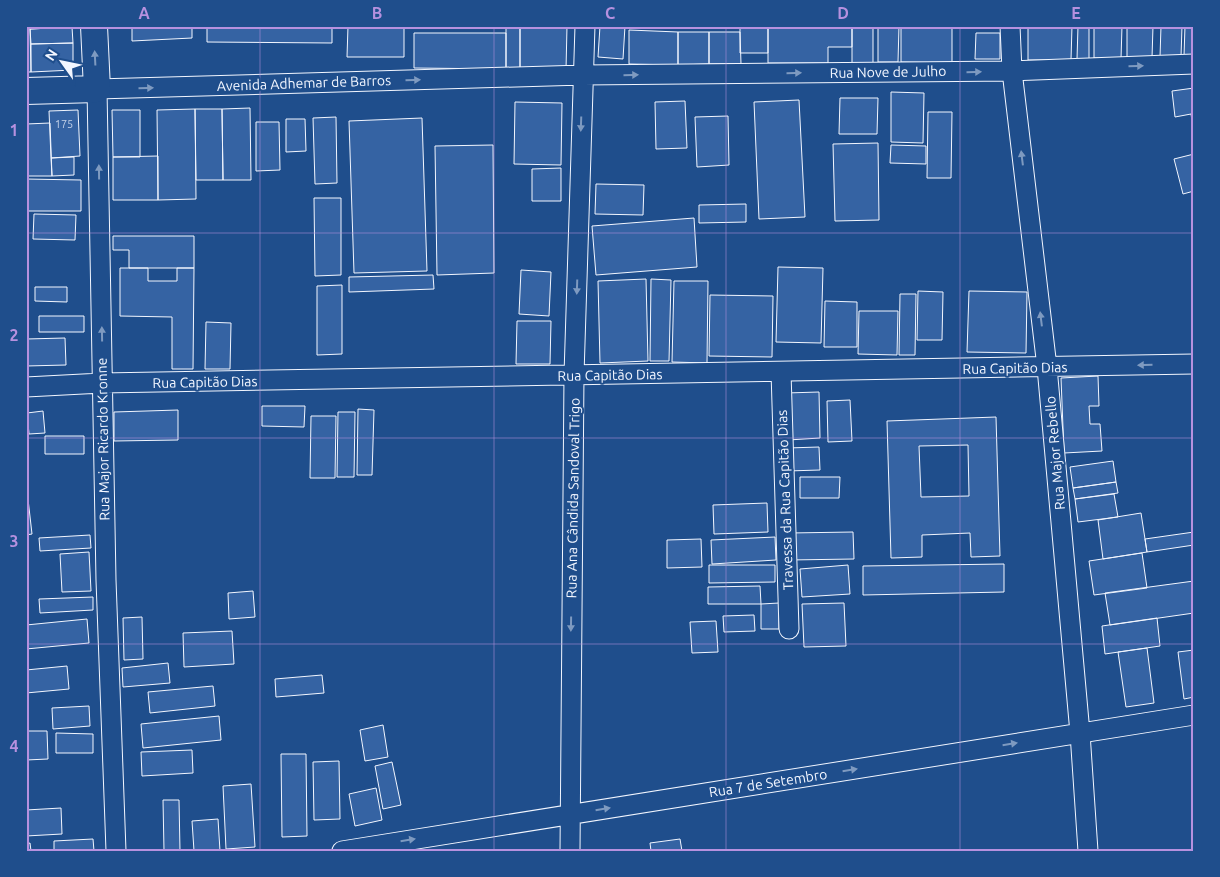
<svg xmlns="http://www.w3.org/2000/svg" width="1220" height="877" font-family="Ubuntu,sans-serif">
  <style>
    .building { fill: #3563a3; stroke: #f2f6ff; fill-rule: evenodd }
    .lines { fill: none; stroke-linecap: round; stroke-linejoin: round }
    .street-casing { stroke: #f2f6ff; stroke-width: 21 }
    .secondary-casing { stroke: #f2f6ff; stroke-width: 28 }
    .street { stroke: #1f4e8c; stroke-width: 19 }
    .secondary { stroke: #1f4e8c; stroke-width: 26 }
    .oneway { fill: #7e9ac0 }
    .grid { fill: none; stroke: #b691df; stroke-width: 1; stroke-opacity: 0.55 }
    .labels { text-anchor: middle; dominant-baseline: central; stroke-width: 4; stroke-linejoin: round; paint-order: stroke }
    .number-label { font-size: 11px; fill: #c3d1e8 }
    .street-label { font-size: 14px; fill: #f2f6ff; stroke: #1f4e8c }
    .neatline { fill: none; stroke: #b691df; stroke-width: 2 }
    .grid-label { font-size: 16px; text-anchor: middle; font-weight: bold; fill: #b691df }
  </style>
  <rect width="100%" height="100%" fill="#1f4e8c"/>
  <path class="building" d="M26,26H30L31,72H26Z
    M30,26H72V27L30,29Z
    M132,26H192V38L132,41Z
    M207,26H332V43L207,42Z
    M348,26H404V57H347Z
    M506,26H520V69H506Z
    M520,26H567L566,70L520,69Z
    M600,26H625L623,59L598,57Z
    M740,26H768V53H740Z
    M768,26H852V47H828V63H768Z
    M852,26H873V63H852Z
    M878,26H899L898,62H878Z
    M901,26H952V63L901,62Z
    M1028,26H1072L1071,60H1028Z
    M1078,26H1089V59H1077Z
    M1094,26H1122L1121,59L1094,58Z
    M1127,26H1153L1152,58L1127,57Z
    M1161,26H1182L1181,57H1160Z
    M1185,26H1194V56H1184Z
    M72,27L73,43L31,44L30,29Z
    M629,30L678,32V65L629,64Z
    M678,32H709V64L678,65Z
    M709,32H740L741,64H709Z
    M414,33H506V69L414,68Z
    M976,33H1000V59H975Z
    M73,43V70L31,72V44Z
    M1194,88V133L1191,114L1175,117L1172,91Z
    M891,92L924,93L923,143L891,142Z
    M840,98H878L877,134H839Z
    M799,100L805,217L759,219L754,102Z
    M685,101L687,148L656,149L655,102Z
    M515,102L562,103L561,165L514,164Z
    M250,108L251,180H223L222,109Z
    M195,109H222L223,180H196Z
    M195,109L196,199L158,200L157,110Z
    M78,110L80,156L51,158L49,111Z
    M112,110H140V157H113Z
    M928,112H952L951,178H927Z
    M728,116L729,165L697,167L695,117Z
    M336,117L337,183L315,184L313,118Z
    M422,118L427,271L354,273L349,121Z
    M286,119H305L306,151L286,152Z
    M256,122H279L280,170L256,171Z
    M50,123L52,176H26V124Z
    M878,143L879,220L835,221L833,144Z
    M493,145L494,273L437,275L435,146Z
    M891,145L926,146V164L890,163Z
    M1194,154V191L1183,194L1174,159Z
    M158,156V200H113V157Z
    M74,157V175L52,176L51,158Z
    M561,168V201H532V169Z
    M26,179L81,180V211H26Z
    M596,184L644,185L643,215L595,214Z
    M314,198H341V275L315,276Z
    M746,204V222L699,223V205Z
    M34,214L76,215L75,240L33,239Z
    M694,218L697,267L596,275L592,226Z
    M113,236H194V268H129V250H113Z
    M778,267L823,268L821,343L776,342Z
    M120,268H148V281H177V268H194L193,369H172V317L120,316Z
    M521,270L551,272L549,316L519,314Z
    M433,275L434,289L349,292V277Z
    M646,279L648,361L600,363L598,281Z
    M651,279L671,280L669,361H650Z
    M674,281H708L707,363L672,362Z
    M342,285V354L317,355V286Z
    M35,287H67V302L35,301Z
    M918,291L943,292L942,340H917Z
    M969,291L1027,292L1026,353L967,352Z
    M900,294H916L915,355H899Z
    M710,295L773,296L772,357L709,356Z
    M825,301L857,302V347H824Z
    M859,311H898L897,355L858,354Z
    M39,316H84V332H39Z
    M517,321H551L550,364H516Z
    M206,322L231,323L230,369H205Z
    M65,338L66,365L26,366V339Z
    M1098,376L1099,406H1089L1090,424H1100L1102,451L1064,453L1061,378Z
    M819,392L820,438L788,440L786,393Z
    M850,400L852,441L828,442L827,401Z
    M262,406H305L304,427L262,426Z
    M358,409L374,410L372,475H357Z
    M178,410V440L114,441V412Z
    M43,411L45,433L29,434L27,413Z
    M338,412H355L354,477H337Z
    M311,416H336L335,478H310Z
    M996,417L1000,556L971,557L970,533L922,535V557L891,558L887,421ZM968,445L969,496L921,497L919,446Z
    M45,436H84V454H45Z
    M819,447L820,470L787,471V448Z
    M1113,461L1116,482L1073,488L1070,467Z
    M800,477H840L839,498H800Z
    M1116,482L1118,493L1075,499L1073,488Z
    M1114,494L1118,517L1078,522L1075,499Z
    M26,499H28L32,534L26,535Z
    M767,503L768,532L714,534L713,505Z
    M1141,513L1147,552L1103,559L1098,520Z
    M853,532L854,559L789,560V533Z
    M1194,532V545L1147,552L1145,539Z
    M90,535L91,548L40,551L39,538Z
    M775,537L776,560L712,564L711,540Z
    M701,539L702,567L667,568V540Z
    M89,552L91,591L62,592L60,554Z
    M1142,553L1147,588L1094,595L1089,561Z
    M1004,564V592L863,595V566Z
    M709,565H775V582L709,583Z
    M848,565L850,594L802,597L800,569Z
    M1194,581V613L1110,625L1105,593Z
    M760,586L761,604H708V587Z
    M253,591L255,617L229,619L228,593Z
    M93,597V610L40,613L39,599Z
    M779,603V629H761V604Z
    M844,603L846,646L804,647L802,604Z
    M754,615L755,631L724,632L723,616Z
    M142,617L143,659L124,660L123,618Z
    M1157,618L1160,646L1105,654L1102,626Z
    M87,619L89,643L26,649V625Z
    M716,621L718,652L692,653L690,622Z
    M232,631L234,664L184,667L183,633Z
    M1147,648L1154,703L1126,707L1118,652Z
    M1194,650V697L1184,699L1178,652Z
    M168,663L170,683L123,687L122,668Z
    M67,666L69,689L26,693V670Z
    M322,675L324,693L276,697L275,679Z
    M213,686L215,706L150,713L148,692Z
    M89,706L90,726L53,729L52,708Z
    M219,716L221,740L143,748L141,724Z
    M383,725L388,757L365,761L360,730Z
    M26,731H47L48,759L26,760Z
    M56,733L93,734V753H56Z
    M192,750L193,773L142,776L141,752Z
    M281,754H306L307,836L282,837Z
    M339,761L340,819L314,820L313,762Z
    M392,762L401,805L383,809L375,766Z
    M251,784L255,847L226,849L223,786Z
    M376,788L382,820L355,826L349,794Z
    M163,800H179L180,851H164Z
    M61,808L62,834L26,836V810Z
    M218,819L220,851H194L192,821Z
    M93,839L94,851H54V841Z
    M680,839L682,851H651L650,843Z
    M30,843L31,851H26V844Z"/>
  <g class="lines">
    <defs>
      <path id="street" d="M1010,26L1012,71L1047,367L1080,733L1088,851
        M781,372L789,629
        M26,387L102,383L1194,364
        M116,851L106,580L97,89L583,75L1012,71L1194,64
        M342,851L1194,715
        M570,851L574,375L585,26"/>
      <path id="secondary" d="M26,91L97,89L94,26"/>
    </defs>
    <use href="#street" class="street-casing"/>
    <use href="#secondary" class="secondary-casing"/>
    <use href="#street" class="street"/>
    <use href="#secondary" class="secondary"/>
  </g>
  <defs><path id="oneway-solid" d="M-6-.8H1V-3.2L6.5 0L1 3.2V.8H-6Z" transform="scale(1.25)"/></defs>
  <g class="oneway">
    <use href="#oneway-solid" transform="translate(95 58) rotate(-93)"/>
    <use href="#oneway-solid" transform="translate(1136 66) rotate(-2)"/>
    <use href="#oneway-solid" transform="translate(974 72) rotate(-1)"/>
    <use href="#oneway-solid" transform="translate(794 73) rotate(-1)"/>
    <use href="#oneway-solid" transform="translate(631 75) rotate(-1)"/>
    <use href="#oneway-solid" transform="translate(413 80) rotate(-2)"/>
    <use href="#oneway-solid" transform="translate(146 88) rotate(-2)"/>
    <use href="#oneway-solid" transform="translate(581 124) rotate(92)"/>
    <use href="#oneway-solid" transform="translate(1022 158) rotate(-97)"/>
    <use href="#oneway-solid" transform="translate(99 172) rotate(-91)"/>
    <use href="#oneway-solid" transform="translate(577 287) rotate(92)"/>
    <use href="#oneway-solid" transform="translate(1041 319) rotate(-97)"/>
    <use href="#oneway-solid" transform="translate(102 334) rotate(-91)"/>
    <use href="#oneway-solid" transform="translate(1145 365) rotate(179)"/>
    <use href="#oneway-solid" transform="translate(571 624) rotate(91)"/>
    <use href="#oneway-solid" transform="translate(1010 744) rotate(-9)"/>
    <use href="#oneway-solid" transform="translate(850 770) rotate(-9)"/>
    <use href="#oneway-solid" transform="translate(603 809) rotate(-9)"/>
    <use href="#oneway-solid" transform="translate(408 840) rotate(-9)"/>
  </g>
  <path class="grid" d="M260,26V851M494,26V851M726,26V851M960,26V851M26,233H1194M26,438H1194M26,644H1194"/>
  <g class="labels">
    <g class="number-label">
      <text x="64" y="124">175</text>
    </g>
    <g class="street-label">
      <text transform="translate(888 72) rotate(-1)">Rua Nove de Julho</text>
      <text transform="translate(304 83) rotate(-2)">Avenida Adhemar de Barros</text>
      <text transform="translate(1015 368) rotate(-1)">Rua Capitão Dias</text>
      <text transform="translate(610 375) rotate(-1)">Rua Capitão Dias</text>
      <text transform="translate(205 382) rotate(-1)">Rua Capitão Dias</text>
      <text transform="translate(103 439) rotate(-91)">Rua Major Ricardo Kronne</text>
      <text transform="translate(1055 453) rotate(-95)">Rua Major Rebello</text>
      <text transform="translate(573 498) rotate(-89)">Rua Ana Cândida Sandoval Trigo</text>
      <text transform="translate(785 500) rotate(-92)">Travessa da Rua Capitão Dias</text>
      <text transform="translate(768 783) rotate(-9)">Rua 7 de Setembro</text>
    </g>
  </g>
  <rect width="1220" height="877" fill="none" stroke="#1f4e8c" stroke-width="55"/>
  <g transform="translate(62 62) rotate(303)" stroke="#1f4e8c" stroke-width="4" paint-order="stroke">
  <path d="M0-4L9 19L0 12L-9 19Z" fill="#f2f6ff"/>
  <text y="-8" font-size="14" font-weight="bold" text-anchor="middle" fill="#f2f6ff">N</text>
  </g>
  <rect x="28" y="28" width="1164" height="822" class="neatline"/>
  <g class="grid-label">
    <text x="144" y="19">A</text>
    <text x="377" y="19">B</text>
    <text x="610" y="19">C</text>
    <text x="843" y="19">D</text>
    <text x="1076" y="19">E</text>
    <text x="14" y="136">1</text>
    <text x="14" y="341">2</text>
    <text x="14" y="547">3</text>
    <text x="14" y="752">4</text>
  </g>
</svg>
